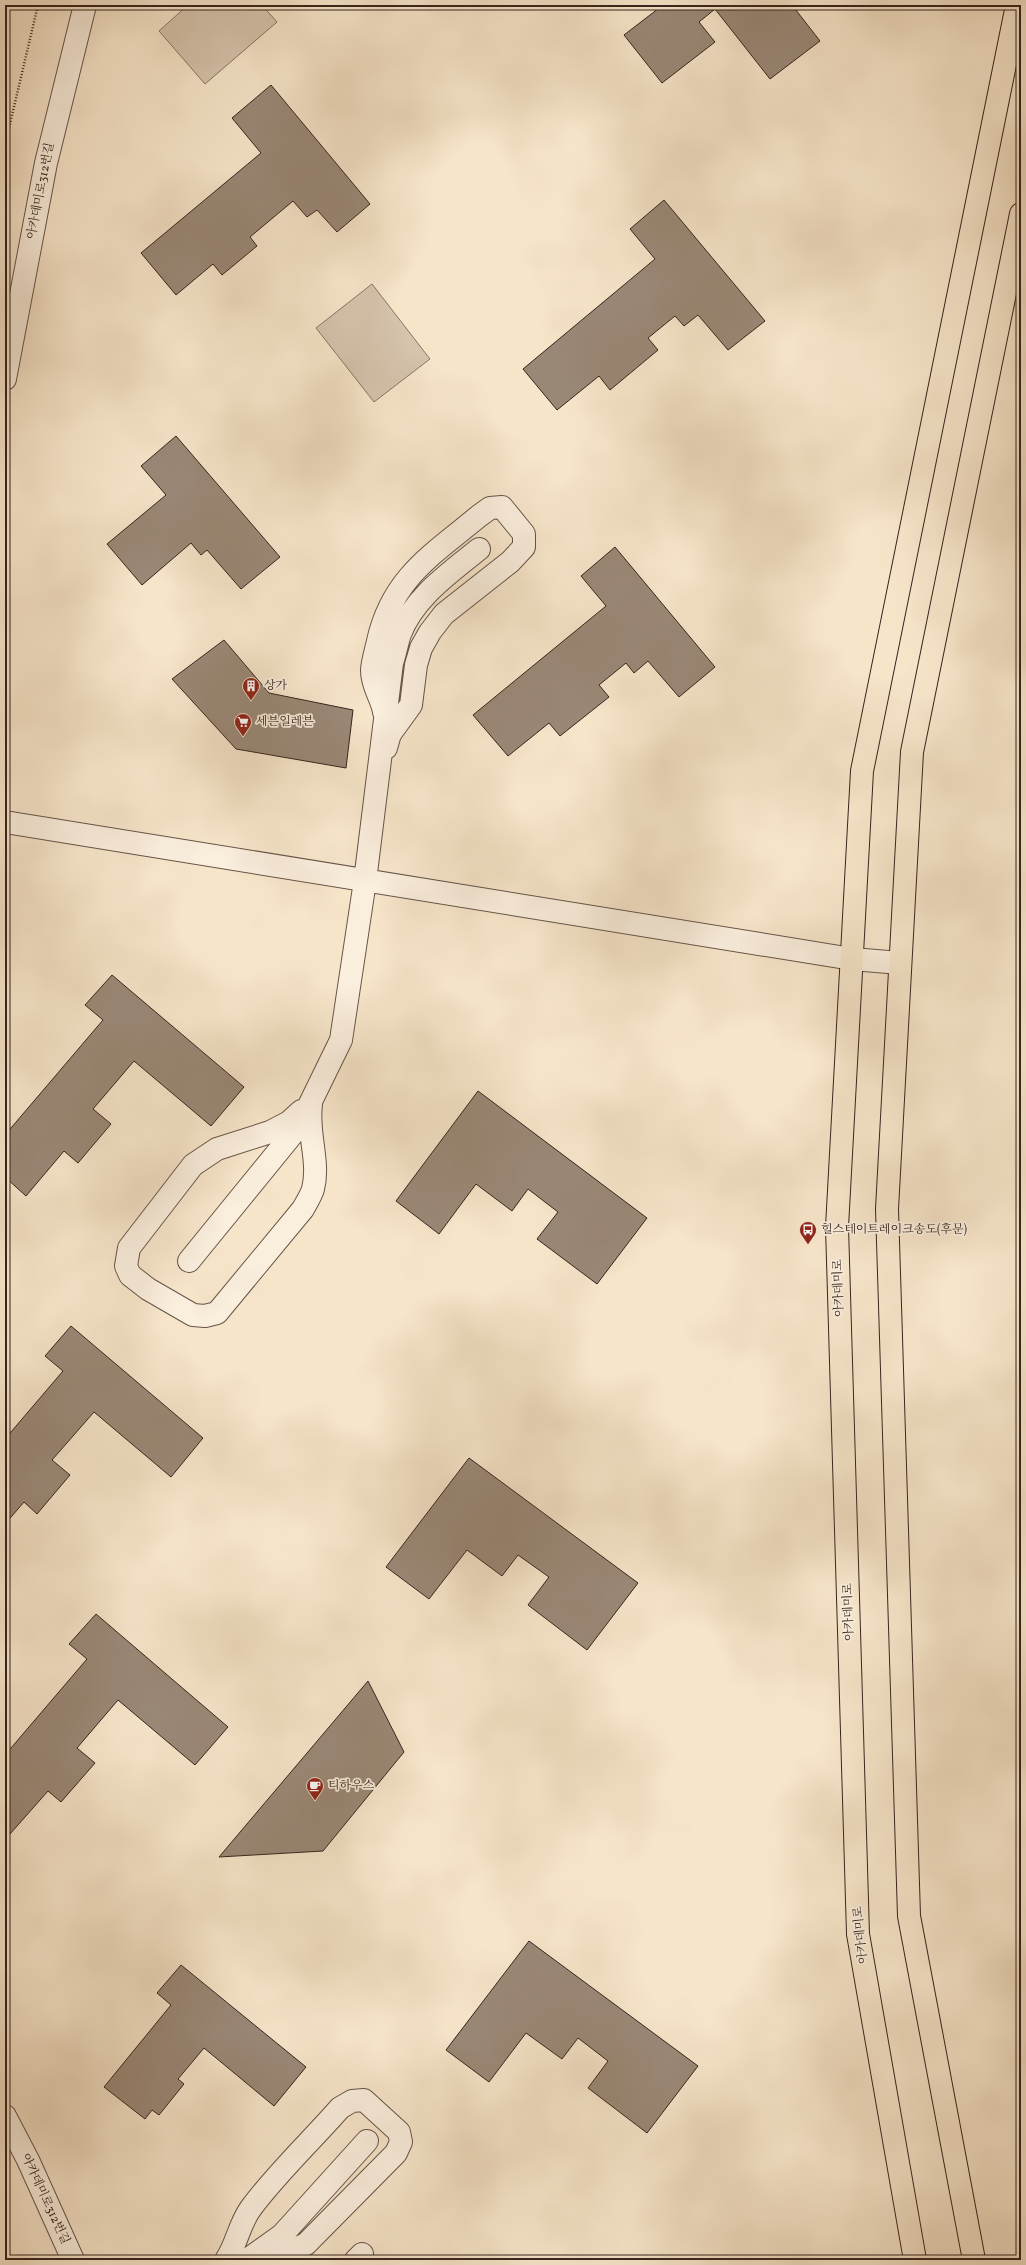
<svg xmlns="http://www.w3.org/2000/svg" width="1026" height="2265" font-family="Vollkorn,'Noto Serif KR',serif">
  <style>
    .green { fill: #d6c4ad; stroke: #867465 }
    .building { fill: #9a8877; stroke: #35241d }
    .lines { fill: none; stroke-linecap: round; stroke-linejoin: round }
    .minor-casing { stroke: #665448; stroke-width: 24 }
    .major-casing { stroke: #35241d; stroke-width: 24 }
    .path { stroke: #35241d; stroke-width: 2.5; stroke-dasharray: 1 2; stroke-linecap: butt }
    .minor { stroke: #faeedd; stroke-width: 22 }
    .major { stroke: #f7e5ca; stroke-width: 22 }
    .labels { text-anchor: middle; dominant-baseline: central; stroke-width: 3.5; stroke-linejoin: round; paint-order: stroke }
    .street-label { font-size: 12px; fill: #35241d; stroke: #faeedd }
    .poi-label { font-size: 12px; fill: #35241d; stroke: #faeedd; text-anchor: start }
  </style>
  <rect width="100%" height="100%" fill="#f7e5ca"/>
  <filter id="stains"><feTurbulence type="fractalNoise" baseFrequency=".005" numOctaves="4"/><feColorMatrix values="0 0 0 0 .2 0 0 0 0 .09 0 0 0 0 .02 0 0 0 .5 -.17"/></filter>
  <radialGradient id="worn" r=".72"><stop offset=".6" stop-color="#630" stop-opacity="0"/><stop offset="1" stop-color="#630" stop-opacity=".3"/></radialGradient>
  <path class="green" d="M188,5H262L277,22L205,84L159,31Z
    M372,284L430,359L374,402L316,328Z"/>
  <path class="building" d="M663,5H792L820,41L770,79L715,9L699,22L715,42L662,83L624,35Z
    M271,85L370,204L337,232L317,210L307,217L293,201L250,237L257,246L222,275L213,264L176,295L141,253L261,153L232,118Z
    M664,200L765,321L728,350L698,315L684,326L675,316L648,338L658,350L610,390L599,376L557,410L523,369L655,259L630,229Z
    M176,436L280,557L241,589L207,550L201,555L191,543L142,585L107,544L166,495L141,466Z
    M615,547L715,667L679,697L648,661L634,673L626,663L599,685L609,697L560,736L549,723L508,756L473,715L606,606L581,576Z
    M224,640L269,693L353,710L346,768L236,749L172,679Z
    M112,975L244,1087L211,1126L134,1061L93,1109L111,1124L78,1163L64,1151L26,1196L5,1177V1135L103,1020L85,1005Z
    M478,1091L647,1218L597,1284L537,1239L558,1212L528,1189L512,1211L476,1184L439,1234L396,1201Z
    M71,1326L203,1438L171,1477L94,1412L52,1460L70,1475L37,1514L24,1502L5,1524V1439L63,1371L45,1356Z
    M469,1458L638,1583L587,1650L528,1605L549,1577L518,1555L502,1576L467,1550L429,1599L386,1567Z
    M96,1614L228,1727L195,1765L118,1700L77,1748L95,1763L61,1802L48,1791L10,1834L5,1830V1755L87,1659L69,1644Z
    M368,1681L404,1752L323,1851L219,1857Z
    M529,1941L698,2066L647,2133L588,2088L608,2061L578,2038L562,2059L526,2033L489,2082L446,2050Z
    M181,1965L306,2067L274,2106L204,2048L178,2079L184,2084L159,2115L152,2110L145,2119L104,2087L171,2005L157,1993Z"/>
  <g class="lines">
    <defs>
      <path id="minor" d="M5,379L46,163L85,5
        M384,712C382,698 372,687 372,671C372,662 376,651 378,641C392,578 432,555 479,516L490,508L502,507L524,534V547L510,562L444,614L430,632L421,648L416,665L411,705L390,734L386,748
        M5,822L852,959L900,963
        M301,1111L289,1122L270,1132L217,1149L193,1165L129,1248L126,1266L130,1275L148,1289L193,1315L205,1316L217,1313L303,1209C306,1203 311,1196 313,1189C320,1162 307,1133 311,1105
        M189,1261L299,1126L341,1040L365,881L392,663C395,654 397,643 400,634C414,597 450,573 479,549
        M5,2116L28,2160L73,2260
        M226,2260C237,2244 239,2224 251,2208C276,2174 312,2140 340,2108L352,2101L364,2100L399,2132L401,2142L396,2153L306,2244L271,2260
        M247,2260L282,2235L367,2141
        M356,2260L362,2254"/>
      <path id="major" d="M915,2260L858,1934L837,1227L862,771L1017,5
        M974,2260L909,1916L887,1209L912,752L1021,214"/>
    </defs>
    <use href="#minor" class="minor-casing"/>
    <use href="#major" class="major-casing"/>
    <path class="path" d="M5,145L38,5
      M5,2249L10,2260"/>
    <use href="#minor" class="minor"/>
    <use href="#major" class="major"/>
  </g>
  <defs>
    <symbol id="building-pin" viewBox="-11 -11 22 30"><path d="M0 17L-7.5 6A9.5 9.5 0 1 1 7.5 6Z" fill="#8f2418" stroke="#faeedd"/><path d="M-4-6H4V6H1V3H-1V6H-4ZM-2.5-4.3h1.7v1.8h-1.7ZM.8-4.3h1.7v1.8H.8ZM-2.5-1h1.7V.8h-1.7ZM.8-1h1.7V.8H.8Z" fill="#fff"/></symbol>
    <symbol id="supermarket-pin" viewBox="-11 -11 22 30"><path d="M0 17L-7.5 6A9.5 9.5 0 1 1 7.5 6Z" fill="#8f2418" stroke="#faeedd"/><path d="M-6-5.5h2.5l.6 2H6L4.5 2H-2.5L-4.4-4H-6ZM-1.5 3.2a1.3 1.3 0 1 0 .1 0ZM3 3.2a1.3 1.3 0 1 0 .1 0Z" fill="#fff"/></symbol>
    <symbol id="bus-pin" viewBox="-11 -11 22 30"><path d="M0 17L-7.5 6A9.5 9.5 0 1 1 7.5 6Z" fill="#8f2418" stroke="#faeedd"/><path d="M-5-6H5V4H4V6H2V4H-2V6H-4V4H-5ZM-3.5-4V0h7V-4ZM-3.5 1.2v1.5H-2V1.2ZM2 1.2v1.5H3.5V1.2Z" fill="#fff"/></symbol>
    <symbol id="cafe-pin" viewBox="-11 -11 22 30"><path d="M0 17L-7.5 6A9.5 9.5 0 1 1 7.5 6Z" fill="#8f2418" stroke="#faeedd"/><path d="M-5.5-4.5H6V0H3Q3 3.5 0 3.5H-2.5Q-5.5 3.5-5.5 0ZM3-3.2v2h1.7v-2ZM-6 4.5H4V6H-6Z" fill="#fff"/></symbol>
  </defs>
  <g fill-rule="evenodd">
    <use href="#building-pin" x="241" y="676" width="20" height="27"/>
    <use href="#supermarket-pin" x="233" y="712" width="20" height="27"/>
    <use href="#bus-pin" x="798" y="1220" width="20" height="27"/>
    <use href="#cafe-pin" x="305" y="1776" width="20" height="27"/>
  </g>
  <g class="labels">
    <g class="street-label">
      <text transform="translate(41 191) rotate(-79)">아카데미로312번길</text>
      <text transform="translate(839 1288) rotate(-92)">아카데미로</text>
      <text transform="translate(849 1612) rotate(-92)">아카데미로</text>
      <text transform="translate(861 1935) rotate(-96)">아카데미로</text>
      <text transform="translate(45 2199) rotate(65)">아카데미로312번길</text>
    </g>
    <g class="poi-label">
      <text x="264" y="686">상가</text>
      <text x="256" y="722">세븐일레븐</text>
      <text x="821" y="1230">힐스테이트레이크송도(후문)</text>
      <text x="328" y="1786">티하우스</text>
    </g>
  </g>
  <rect width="1026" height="2265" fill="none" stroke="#f7e5ca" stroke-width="20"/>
  <rect x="6" y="6" width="1014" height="2253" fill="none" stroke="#35241d" stroke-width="2"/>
  <rect x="10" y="10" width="1006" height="2245" fill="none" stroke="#35241d"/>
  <rect width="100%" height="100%" filter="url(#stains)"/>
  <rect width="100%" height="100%" fill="url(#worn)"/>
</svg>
